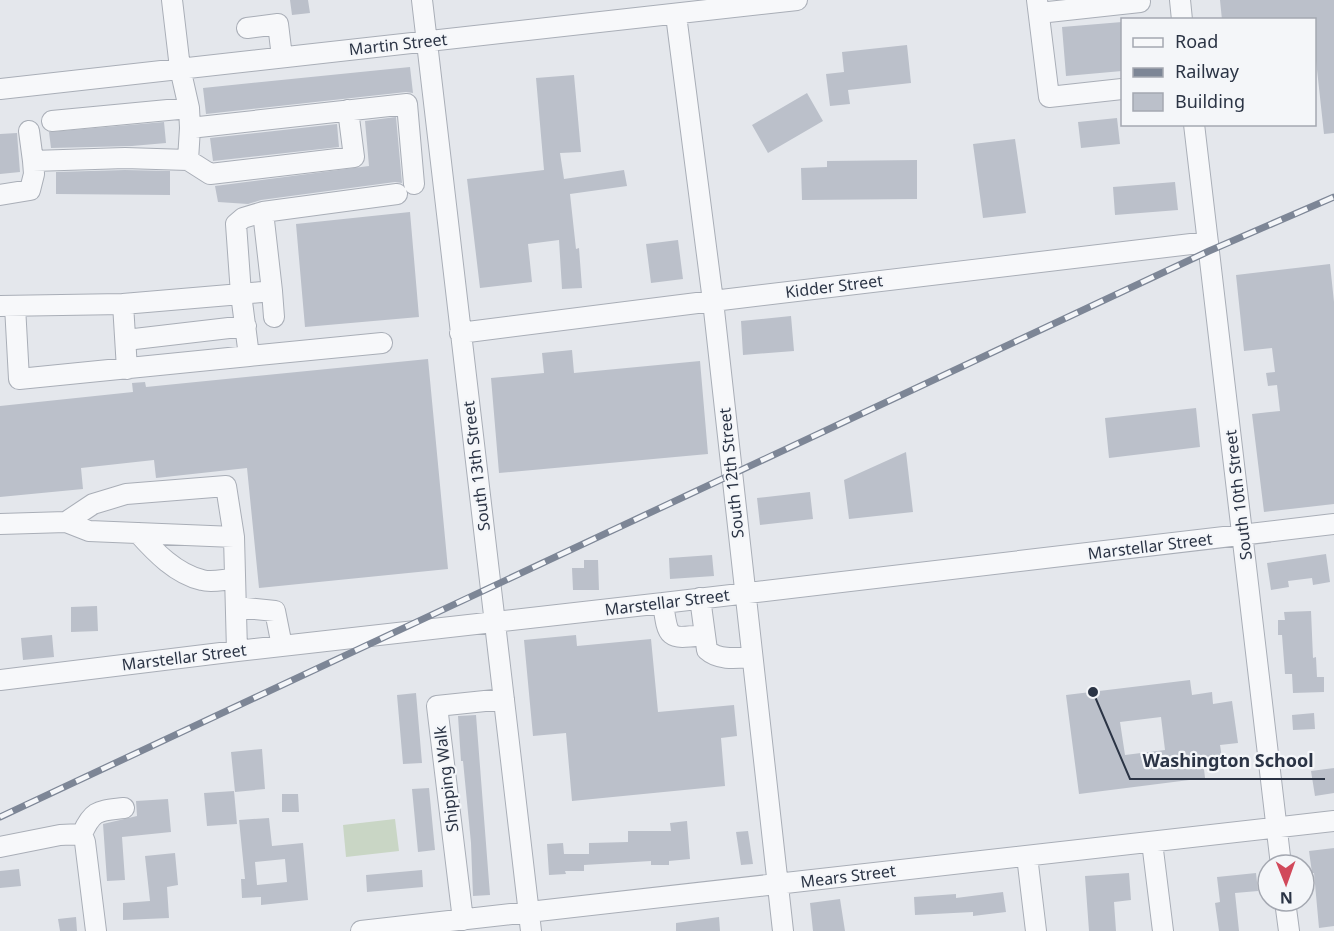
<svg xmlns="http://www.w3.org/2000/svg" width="1334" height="931" font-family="'Noto Sans',sans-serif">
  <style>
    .green { fill: #c9d6c5 }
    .building { fill: #bbc0ca; fill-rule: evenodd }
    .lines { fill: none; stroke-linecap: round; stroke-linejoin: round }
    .minor-casing { stroke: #a9aeb7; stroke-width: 22 }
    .minor { stroke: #f7f8fa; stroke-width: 20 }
    .rail-casing { stroke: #7d8696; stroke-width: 7 }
    .rail { stroke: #f4f6f9; stroke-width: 4.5; stroke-dasharray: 14; stroke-linecap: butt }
    .labels { text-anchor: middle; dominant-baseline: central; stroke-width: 4.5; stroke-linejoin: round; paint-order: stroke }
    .street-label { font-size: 16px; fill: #2b3445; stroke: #f4f6f9 }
    .leader { fill: none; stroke: #2b3445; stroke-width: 2 }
    .callout-dot { fill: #2b3445; stroke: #f4f6f9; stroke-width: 2 }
    .callout-label { font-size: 18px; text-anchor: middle; font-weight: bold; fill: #2b3445; stroke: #f4f6f9; stroke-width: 4.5; stroke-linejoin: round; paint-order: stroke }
  </style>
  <rect width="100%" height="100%" fill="#e4e7ec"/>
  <path class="green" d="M395,819L399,851L346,857L343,825Z"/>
  <path class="building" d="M290,0H308L310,13L292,15Z
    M1220,0H1334V133L1324,134L1314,42V20H1222Z
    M1122,22V71L1066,76L1062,27Z
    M907,45L911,83L848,90L850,104L830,106L826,74L844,72L842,52Z
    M410,67L413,93L406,92L206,114L203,88Z
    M574,75L581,152L560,153L564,179L624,170L627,186L570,194L576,249L579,248L582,288L562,289L559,240L528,244L532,282L480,288L467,179L544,170L536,78Z
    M807,93L823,121L768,153L752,125Z
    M396,117L402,183L395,182L261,200L248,204L218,202L215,186L369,166L365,121Z
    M1117,118L1120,144L1081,148L1078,122Z
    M164,122L166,143L132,146L51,148L49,132Z
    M337,124L339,147L213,161L210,138Z
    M17,133L20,172L0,174V134Z
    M1015,139L1026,213L983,218L973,144Z
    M917,160V199L802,200L801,168L827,167V161Z
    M125,170L170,171V195L56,194V172Z
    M1175,182L1178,210L1115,215L1113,187Z
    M410,212L419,317L305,327L296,224Z
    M678,240L683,279L651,283L646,244Z
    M1330,264L1334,302V504L1264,512L1252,414L1280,411L1277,385L1268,386L1266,373L1275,372L1272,348L1244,351L1236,275Z
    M791,316L794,351L743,355L741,321Z
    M572,350L574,373L700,361L708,454L499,473L491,378L544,373L542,353Z
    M428,359L448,569L259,588L247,468L156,478L154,460L81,468L83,489L0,497V406L133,392L132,383L145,382L146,387Z
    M1196,408L1200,447L1109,458L1105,418Z
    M906,452L913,512L849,519L844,480Z
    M810,492L813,519L760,525L757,498Z
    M1326,554L1330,582L1313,585L1312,578L1288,581L1289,587L1271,590L1267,563Z
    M712,555L714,576L670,579L669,558Z
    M584,560H598L599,590H573L572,568H584Z
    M97,606L98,631L71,632V607Z
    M1311,611L1313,658L1316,657L1317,677H1324V692L1293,693L1292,674H1285L1282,635H1278V620H1285L1284,612Z
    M52,635L54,657L23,660L21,638Z
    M576,635L577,646L651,639L658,712L734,705L737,736L721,738L725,786L572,801L566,733L533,736L524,640Z
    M1190,680L1192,695L1212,692L1213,704L1232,701L1238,743L1220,745L1222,758L1203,760L1205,778L1079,794L1066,695ZM1161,717L1165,750L1125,755L1120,722Z
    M416,693L422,763L403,764L397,695Z
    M1314,713L1315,729L1293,730L1292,715Z
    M476,715L490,895L473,896L471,843L463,761H461L458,716Z
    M262,749L265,789L235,792L231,752Z
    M1334,768V793L1315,796L1311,771Z
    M429,788L435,850L418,852L412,789Z
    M234,791L237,824L207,826L204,793Z
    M282,794H298L299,812H282Z
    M168,799L171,832L122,837L125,880L107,881L103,824L137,816L136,801Z
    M269,818L272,846L303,843L308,900L261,905V897L242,898L241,879H245L239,820ZM285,859L287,882L257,885L255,862Z
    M687,821L690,859L669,861V865H651V861L584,865V871H565L566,874L549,875L547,844L563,843L564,854H589V843L628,842V831H671L670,823Z
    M748,831L753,864L741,865L736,832Z
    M1334,848V926L1319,928L1314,873H1312L1309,851Z
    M175,853L178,885L167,887L169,918L123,920V903L150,901L145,856Z
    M19,869L21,886L0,888V871Z
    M422,870L423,887L367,892L366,875Z
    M1129,873L1131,900L1114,902L1116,931H1089L1085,876Z
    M1256,873L1258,891L1235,893L1239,931H1219L1215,903L1220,902L1217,877Z
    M1003,892L1006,912L973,916V912L915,915L914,897L956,894V898Z
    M840,899L845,931H813L810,903Z
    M76,917L77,931H60L58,919Z
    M719,917L720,931H676V923Z"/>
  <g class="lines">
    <defs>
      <path id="minor" d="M422,0L531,931
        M1037,0L1049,97L1122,89
        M1180,0L1182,20
        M1039,13L1140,2
        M676,15L713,301L783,931
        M247,28L278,24L282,57
        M0,89L797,0
        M52,121L189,108
        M1194,124L1281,865
        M190,128L407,104L414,184
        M29,131L33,161
        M188,160L210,174L354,157L348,110
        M0,195L30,190L34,174L33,161L125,158L188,160L190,128L189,108L180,68L172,0
        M263,212L243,218L236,224L241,294L272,291L274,317
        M272,291L263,212L397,194
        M123,304L241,294L249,356L382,343
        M0,306L123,304L127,369
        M15,306L19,379L249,356
        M460,333L713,301L1208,242
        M126,340L246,326
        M66,522L89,531L234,537
        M0,524L66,522L93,504L126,494L226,486L234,537L237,651
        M138,533C155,552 176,574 202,580C212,583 225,579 235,579
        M700,598L707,650C719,661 738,658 752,657
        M663,603C668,640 668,639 705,635
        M236,607L275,611L282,646
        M0,680L237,651L663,603L1334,524
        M82,834C93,809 99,811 124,808
        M1152,842L1163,931
        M0,847L60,835L82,834L85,842L96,931
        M1027,856L1036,931
        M1285,901L1289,931
        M463,920L437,706L504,699
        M361,931L1334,821"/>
    </defs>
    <use href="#minor" class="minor-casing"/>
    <use href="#minor" class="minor"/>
    <defs>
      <path id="rail" d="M0,817L1209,251L1334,197"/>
    </defs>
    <use href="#rail" class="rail-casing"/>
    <use href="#rail" class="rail"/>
  </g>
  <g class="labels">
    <g class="street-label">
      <text transform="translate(398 44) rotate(-6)">Martin Street</text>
      <text transform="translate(834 286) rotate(-7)">Kidder Street</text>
      <text transform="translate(476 466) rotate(-97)">South 13th Street</text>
      <text transform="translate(731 473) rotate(-96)">South 12th Street</text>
      <text transform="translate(1238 495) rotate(-97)">South 10th Street</text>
      <text transform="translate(1150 546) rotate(-7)">Marstellar Street</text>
      <text transform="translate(667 602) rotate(-7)">Marstellar Street</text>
      <text transform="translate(184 657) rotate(-7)">Marstellar Street</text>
      <text transform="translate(446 779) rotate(-97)">Shipping Walk</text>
      <text transform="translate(848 876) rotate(-7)">Mears Street</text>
    </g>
  </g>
  <path class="leader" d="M1093 692L1130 779H1325"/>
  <circle class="callout-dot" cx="1093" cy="692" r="6"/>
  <g class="callout-label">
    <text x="1228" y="767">Washington School</text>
  </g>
  <rect x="1121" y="18" width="195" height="108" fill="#f4f6f9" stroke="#a4a8b1" stroke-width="1.5"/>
  <rect x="1133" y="38" width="30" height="9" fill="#f7f8fa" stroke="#a4a8b1" stroke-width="1.5"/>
  <text x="1175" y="48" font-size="18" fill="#2b3445">Road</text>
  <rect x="1133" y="68" width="30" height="9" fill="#7d8696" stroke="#a4a8b1" stroke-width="1.5"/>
  <text x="1175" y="78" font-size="18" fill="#2b3445">Railway</text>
  <rect x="1133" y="93" width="30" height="18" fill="#bbc0ca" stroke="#a4a8b1" stroke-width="1.5"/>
  <text x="1175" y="108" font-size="18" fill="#2b3445">Building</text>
  <g transform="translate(1286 883) rotate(179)"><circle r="28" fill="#f4f6f9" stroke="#a4a8b1" stroke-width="1.5"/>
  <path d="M0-4.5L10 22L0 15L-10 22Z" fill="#d1495b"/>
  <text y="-9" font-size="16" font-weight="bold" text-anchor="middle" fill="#2b3445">N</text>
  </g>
</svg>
